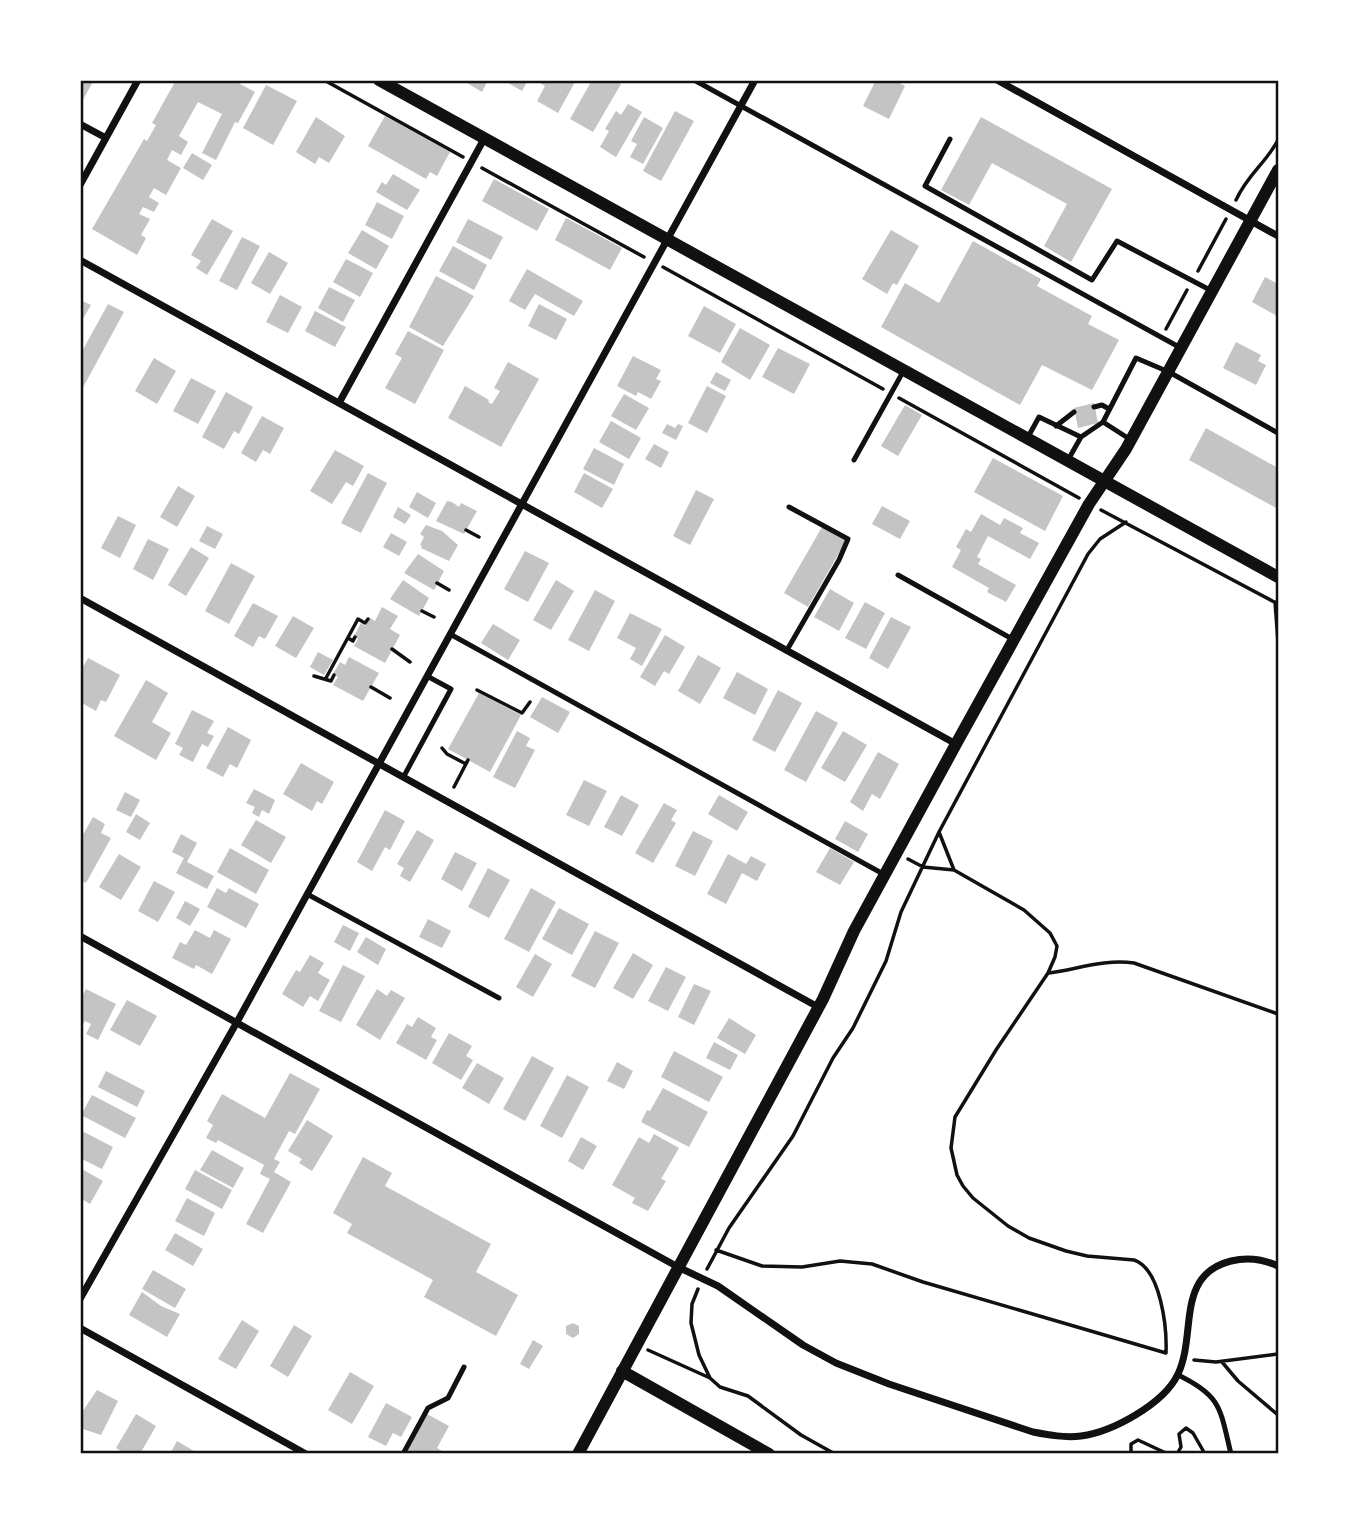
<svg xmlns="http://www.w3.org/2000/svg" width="1359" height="1534" font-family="'Fira Sans',sans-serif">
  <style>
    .building { fill: #c4c4c4 }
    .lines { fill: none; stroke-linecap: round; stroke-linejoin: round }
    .path { stroke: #111; stroke-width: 3.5 }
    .service { stroke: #111; stroke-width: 5 }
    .minor { stroke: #111; stroke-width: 7 }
    .tertiary { stroke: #111; stroke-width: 12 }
    .neatline { fill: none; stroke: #111; stroke-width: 2.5 }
  </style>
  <rect width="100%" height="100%" fill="#fff"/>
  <path class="building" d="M80,80H94L80,105Z
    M176,80H233L255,92L238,123L235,122L216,160L202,153L222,114L198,102L179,136L188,142L181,155L172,150L167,160L181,168L166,195L154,188L149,197L159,203L154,212L143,207L139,214L150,219L141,235L146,238L137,255L92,229L144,139L147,141L156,125L152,123Z
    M462,80H488L482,92Z
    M503,80H528L522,91Z
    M535,80H576L558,113L537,101L545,86Z
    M592,80H614L621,84L593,132L570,119Z
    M876,80H894L905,86L889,119L863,106Z
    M266,85L297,101L273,145L243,128Z
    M628,104L642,112L616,157L600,147L609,131L605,129L616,111L621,115Z
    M675,111L694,121L661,181L643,171Z
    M385,116L450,152L437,176L430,172L426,179L368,146Z
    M316,117L345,136L329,163L319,157L315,164L296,152Z
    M644,117L663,128L643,164L630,157L637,144L631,141Z
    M981,117L1112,189L1071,262L1044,246L1067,204L992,163L969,205L941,190Z
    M192,153L212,165L203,180L183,168Z
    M393,174L420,190L407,210L376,192L382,182L386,185Z
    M494,179L549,209L537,231L482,201Z
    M377,202L404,216L392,239L365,225Z
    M566,218L622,248L610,270L555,240Z
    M212,219L233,231L207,275L196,268L201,261L191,255Z
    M468,219L503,237L491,260L456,242Z
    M362,230L389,246L376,269L348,253Z
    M891,230L919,246L897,285L893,283L887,294L862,279Z
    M242,237L260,246L237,290L219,281Z
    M973,241L1041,279L1037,286L1092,316L1088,324L1119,340L1092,390L1042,365L1020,405L881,327L905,283L939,303Z
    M453,246L487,265L474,290L439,271Z
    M269,252L288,263L270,294L251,283Z
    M346,259L373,273L360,297L333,282Z
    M527,269L583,301L574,316L535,294L525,310L509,301Z
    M436,276L474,296L443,346L409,327Z
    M1265,277L1278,284L1277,316L1252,302Z
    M329,287L355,300L343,322L318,308Z
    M280,295L302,307L288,333L266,322Z
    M80,300L91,305L80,324Z
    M108,304L124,312L80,393V355Z
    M539,304L567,319L556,340L528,326Z
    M704,306L736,324L720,353L688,336Z
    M315,311L346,327L335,347L305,331Z
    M740,328L770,345L750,380L721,362Z
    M408,331L444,350L415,404L385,388L402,358L395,354Z
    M1236,342L1261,355L1258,361L1266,365L1256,385L1223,368Z
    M778,348L810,364L794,394L762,377Z
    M633,356L661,370L656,379L661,381L651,399L638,392L636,396L617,386Z
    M154,358L176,371L157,404L135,391Z
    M508,362L539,379L501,447L448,418L465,386L489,400L488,402L492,404L500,391L494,388Z
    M716,372L731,380L725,391L710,383Z
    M191,378L216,391L198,424L173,411Z
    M707,386L726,396L707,433L688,423Z
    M226,392L253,407L239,434L234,431L224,449L202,437Z
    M624,394L649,408L636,430L611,416Z
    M1094,403L1098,423L1078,428L1074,408Z
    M905,405L922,415L898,456L881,446Z
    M262,416L284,428L270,454L263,450L256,462L241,453Z
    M611,421L641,438L629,459L599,442Z
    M667,424L675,428L678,424L683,426L676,440L662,433Z
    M1206,428L1278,468V509L1189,460Z
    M654,444L669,452L661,468L645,459Z
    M594,448L624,464L614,485L583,469Z
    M335,450L364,466L353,486L346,482L332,504L310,491Z
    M993,458L1063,496L1045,531L974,492Z
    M368,473L387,483L361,533L341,523Z
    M584,473L613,489L602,508L574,492Z
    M178,486L195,496L177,527L160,517Z
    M696,490L714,499L690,545L673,536Z
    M417,492L436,503L428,518L409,507Z
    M447,501L452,502L459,507L461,503L477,511L464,534L436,521Z
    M882,506L910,521L900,539L872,524Z
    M398,507L411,515L405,524L393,517Z
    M981,514L1000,525L1004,518L1023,528L1020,533L1039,543L1030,559L988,536L977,557L981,559L978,564L1016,585L1006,602L987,592L989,588L952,567L961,550L956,547L966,529L971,532Z
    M118,516L136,525L120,558L101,548Z
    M426,525L442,531L458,545L449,561L421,548L422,546L420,545L424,537L420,534Z
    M207,526L223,534L215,549L199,541Z
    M822,527L846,541L808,607L784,593Z
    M391,533L407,542L399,556L383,547Z
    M148,539L169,549L153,580L133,569Z
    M191,547L209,558L186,596L168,585Z
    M525,551L549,563L528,602L504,589Z
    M418,554L444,571L434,590L404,573Z
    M231,563L255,576L229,624L205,611Z
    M403,580L429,598L419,616L390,599Z
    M556,580L574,591L551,630L533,620Z
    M830,589L854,603L839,631L814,617Z
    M595,590L615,601L589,651L568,640Z
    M865,602L885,613L866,649L845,638Z
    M253,603L278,616L265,639L259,636L253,647L234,636Z
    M382,607L398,616L390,629L400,635L385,663L354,646L358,639L354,636L361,623L365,626L370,618L375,621Z
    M630,613L662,629L642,666L630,659L636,648L617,638Z
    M293,616L314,628L296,658L275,646Z
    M891,617L911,627L888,669L869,658Z
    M493,624L520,640L508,660L481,643Z
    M665,635L685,647L669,674L664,671L655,686L640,677Z
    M318,652L333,660L324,675L310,667Z
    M698,655L721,668L700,704L678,691Z
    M349,657L379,673L363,701L333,685L338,677L333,674L340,662L345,665Z
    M88,658L120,675L106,702L101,700L96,711L80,702V672Z
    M737,672L768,689L755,715L723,698Z
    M146,680L168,693L152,722L171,733L156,760L114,736Z
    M778,690L802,703L775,752L752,740Z
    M479,693L521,715L490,772L448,749Z
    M542,697L570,712L558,733L530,717Z
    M192,710L214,721L207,733L214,736L208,747L202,744L193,762L179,755L183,748L175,744Z
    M816,711L838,723L806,782L784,770Z
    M228,727L251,740L237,768L230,764L223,777L206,768Z
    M517,731L530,738L526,746L535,750L515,788L493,777Z
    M843,731L867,745L845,782L821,768Z
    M878,752L899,764L880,799L872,794L863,811L850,802Z
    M301,763L334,782L322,804L317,801L312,811L283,794Z
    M584,780L607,791L589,826L566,815Z
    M254,789L275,800L269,814L262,810L259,817L252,813L255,807L246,803Z
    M125,792L140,800L131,817L116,810Z
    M621,795L639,805L622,836L604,827Z
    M719,795L748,812L737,831L708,814Z
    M664,803L677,810L671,820L676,823L653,863L635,853Z
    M385,810L405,821L390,850L385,847L372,871L357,862Z
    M136,814L150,823L140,840L126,832Z
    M93,817L105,824L101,833L111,838L86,883L80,880V840Z
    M256,820L286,837L271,863L241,845Z
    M845,821L868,834L858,852L835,839Z
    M417,830L434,840L410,882L400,876L404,868L397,864Z
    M693,831L713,841L695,876L675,866Z
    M181,834L197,843L187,862L214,876L207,889L176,873L184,858L172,852Z
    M230,848L269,870L256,894L217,872Z
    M830,848L854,862L840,885L816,872Z
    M455,852L477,863L462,891L441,879Z
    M119,854L141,867L121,900L99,887Z
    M728,854L746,864L751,856L766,864L757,881L742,873L726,904L707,894Z
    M488,868L510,880L489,918L468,907Z
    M154,881L175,892L158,922L138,911Z
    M217,888L226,893L229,888L259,904L246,928L207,907Z
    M531,888L556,902L529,952L504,939Z
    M185,901L200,909L190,926L176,918Z
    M559,908L589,924L572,955L542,939Z
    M428,919L451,931L442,948L419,937Z
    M343,925L359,933L350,951L334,942Z
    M195,930L210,938L214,930L231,939L212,974L196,965L194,969L172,958L180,942L186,945Z
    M595,931L619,943L595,988L571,976Z
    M366,937L386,949L378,965L357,952Z
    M633,953L653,965L633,999L613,988Z
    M535,954L552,964L533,997L516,987Z
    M310,955L324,963L318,973L330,980L318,1001L310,996L303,1007L282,994L296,970L300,972Z
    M343,965L365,976L341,1022L319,1011Z
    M666,967L686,977L668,1011L648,1001Z
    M694,984L711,991L694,1025L678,1017Z
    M86,989L116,1004L98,1040L86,1034L91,1024L85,1021L80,1029V1000Z
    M377,989L387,996L391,990L405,998L380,1040L356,1025Z
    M127,1000L157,1016L140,1046L110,1030Z
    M418,1017L436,1028L431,1037L437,1040L426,1060L396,1043L407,1024L412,1027Z
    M729,1018L756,1035L745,1054L717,1038Z
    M449,1033L472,1046L466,1056L473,1060L461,1080L432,1063Z
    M714,1042L738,1055L730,1070L706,1058Z
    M674,1051L723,1077L709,1102L661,1077Z
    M532,1056L554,1068L525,1121L503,1109Z
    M617,1062L633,1071L624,1089L607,1081Z
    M477,1063L504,1078L489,1104L462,1088Z
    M106,1071L145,1091L137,1107L98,1087Z
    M290,1073L320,1089L295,1134L289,1131L274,1159L280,1162L274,1172L291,1182L263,1233L246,1224L270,1179L260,1174L264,1165L218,1140L216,1143L206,1138L213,1125L207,1121L222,1094L265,1118Z
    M567,1075L589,1087L562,1138L540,1126Z
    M663,1088L708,1112L689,1147L641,1122L647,1110L650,1111Z
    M92,1095L136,1118L125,1138L81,1115Z
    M307,1120L333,1136L312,1171L299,1163L302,1159L288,1151Z
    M80,1130L113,1147L102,1169L80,1158Z
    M654,1134L679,1148L661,1179L666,1181L648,1211L632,1203L635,1198L612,1185L639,1137L649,1143Z
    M581,1137L597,1146L583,1170L568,1161Z
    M212,1150L244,1168L233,1188L200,1170Z
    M363,1157L392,1173L385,1186L491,1244L476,1272L518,1295L496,1336L424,1297L433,1280L347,1233L352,1224L333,1213Z
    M80,1168L103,1181L90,1204L80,1198Z
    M195,1170L232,1190L222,1209L185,1189Z
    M187,1198L215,1213L204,1236L175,1221Z
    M175,1233L203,1249L193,1266L165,1250Z
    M153,1270L186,1289L175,1308L142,1289Z
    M142,1292L161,1306L180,1314L167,1337L129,1315Z
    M242,1320L259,1331L236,1369L218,1359Z
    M573,1323L579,1326V1334L573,1338L566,1334V1326Z
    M294,1325L312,1336L288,1377L270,1366Z
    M533,1340L543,1346L529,1369L520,1364Z
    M350,1372L374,1386L352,1424L328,1410Z
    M97,1390L118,1401L101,1435L80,1428V1415Z
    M386,1403L412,1417L401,1437L393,1433L386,1446L368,1437Z
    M136,1414L156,1426L140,1454H125L116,1448Z
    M427,1414L449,1426L437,1448L447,1454H405Z
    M177,1441L199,1454H170Z"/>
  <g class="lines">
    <path class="path" d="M324,80L463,157
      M482,168L644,257
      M1236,200C1248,174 1266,163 1278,140
      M663,267L883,389
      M1198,271L1226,219
      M1166,329L1187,290
      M899,398L1079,498
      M1101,510L1278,604
      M466,530L479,537
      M437,583L449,590
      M1275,602L1278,642
      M422,611L434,617
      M348,638L353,641L355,637
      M392,649L410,662
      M314,676L331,681L334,675
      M326,678L358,619L365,623L368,619
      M371,687L390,698
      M477,690L522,713L530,702
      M442,748L447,754L466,764
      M454,787L468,760
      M939,832L954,870L1024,910L1050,933L1057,946L1055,957L1048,973L996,1050L955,1117L951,1148L957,1175L963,1186L973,1198L1008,1226L1029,1238L1066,1251L1087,1256L1134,1260C1161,1269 1167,1328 1166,1353
      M908,859L923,867L954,870
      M1049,973C1078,969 1104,959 1134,963L1278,1014
      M716,1250L762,1266L802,1267L840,1261L872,1264L923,1282L1166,1353
      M707,1269L729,1228L793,1136L833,1058L853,1028L886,961L901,912L939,832L1088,554L1100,539L1126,522
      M698,1289L692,1304L691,1323L699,1355L710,1378L720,1387L748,1396L801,1435L835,1454
      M648,1350L710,1378
      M1194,1360L1216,1362L1278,1354
      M1222,1362L1238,1381L1278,1415
      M1131,1454V1444L1138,1440L1168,1454
      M1177,1454L1181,1447L1179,1434L1186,1428L1193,1433L1205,1454"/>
    <path class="service" d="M694,80L1179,347
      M950,139L925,186L1092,280L1117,241L1210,290
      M1094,407L1102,405L1109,409
      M1056,426L1074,412
      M1028,437L1039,417L1081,437L1068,460
      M1081,437L1103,422
      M1131,440L1103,422L1136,358L1169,372L1278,433
      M854,460L904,370
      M898,575L1014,640
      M450,634L885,875
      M787,650L839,560L848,539L789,507
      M404,776L451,689L427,676
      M307,894L499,998
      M1178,1375C1222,1396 1220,1409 1231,1454
      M403,1454L428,1408L448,1398L464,1367"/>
    <path class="minor" d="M997,80L1278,236
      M80,124L106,138
      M80,185L138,80
      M80,260L956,744
      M339,403L484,139
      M80,598L818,1007
      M80,936L678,1267L718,1286L803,1345L836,1363L889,1384L1033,1432C1049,1435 1065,1438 1081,1436C1112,1432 1164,1404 1178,1374C1197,1334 1175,1275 1231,1261C1248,1257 1263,1259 1278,1266
      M80,1299L237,1022L755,80
      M80,1328L306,1454"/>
    <path class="tertiary" d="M379,80L1278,577
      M622,1371L769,1454
      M578,1454L823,999L854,931L956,744L1089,504L1126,449L1278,170"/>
  </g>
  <rect width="1359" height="1534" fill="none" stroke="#ffffff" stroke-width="164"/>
  <rect x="82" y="82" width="1195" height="1370" class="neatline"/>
</svg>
